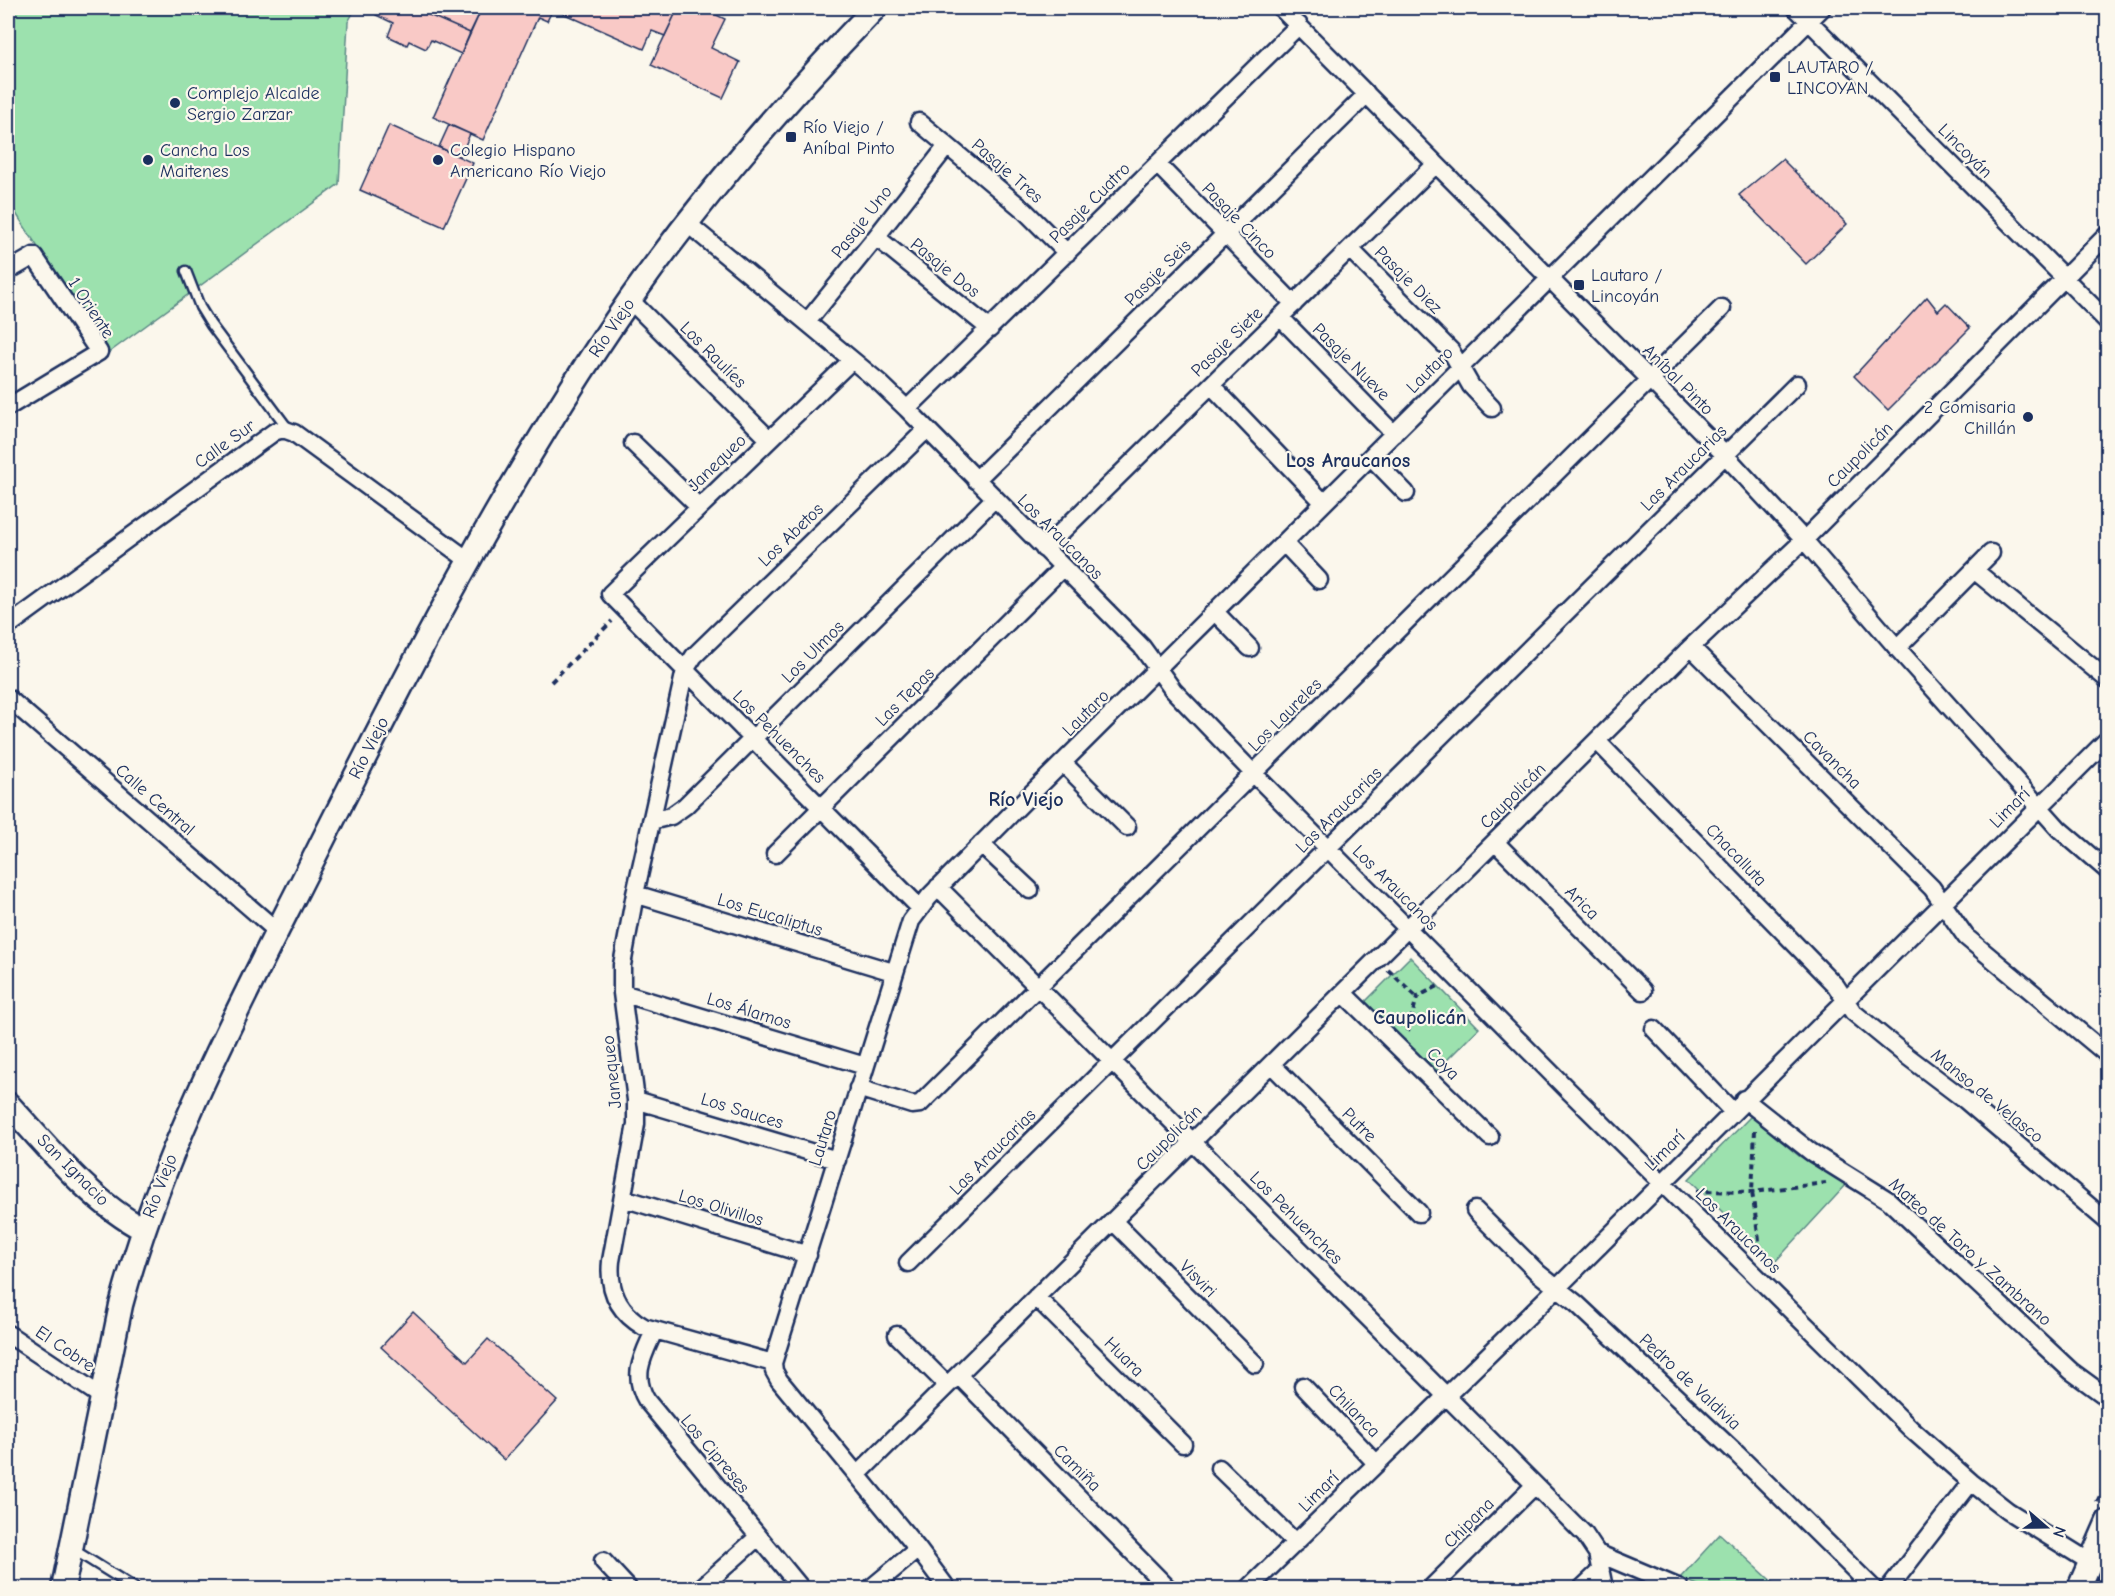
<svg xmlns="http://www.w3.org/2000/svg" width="2115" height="1596" font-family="'Comic Neue',sans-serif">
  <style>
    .green { fill: #9ce1ae; stroke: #5c8886; stroke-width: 1.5 }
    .building { fill: #f9c9c6; stroke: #1b2f5e; stroke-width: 1.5 }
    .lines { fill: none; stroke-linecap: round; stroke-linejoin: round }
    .lane-casing { stroke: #1b2f5e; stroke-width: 13 }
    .street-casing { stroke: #1b2f5e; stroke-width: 21 }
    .secondary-casing { stroke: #1b2f5e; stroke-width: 27 }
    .path { stroke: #1b2f5e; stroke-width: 4; stroke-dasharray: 6 4.5; stroke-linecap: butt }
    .lane { stroke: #fbf7ec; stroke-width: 8 }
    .street { stroke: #fbf7ec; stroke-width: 16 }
    .secondary { stroke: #fbf7ec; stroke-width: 22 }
    .poi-dot { fill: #1b2f5e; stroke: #fbf7ec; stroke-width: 2 }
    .labels { text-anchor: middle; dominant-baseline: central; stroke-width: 4.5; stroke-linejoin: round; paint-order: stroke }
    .poi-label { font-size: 18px; fill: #1b2f5e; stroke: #fbf7ec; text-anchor: start }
    .street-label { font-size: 18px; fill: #1b2f5e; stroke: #fbf7ec }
    .neighbourhood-label { font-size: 20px; font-weight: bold; fill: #1b2f5e; stroke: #fbf7ec }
  </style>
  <rect width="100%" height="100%" fill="#fbf7ec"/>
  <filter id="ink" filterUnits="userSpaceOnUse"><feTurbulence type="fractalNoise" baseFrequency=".0167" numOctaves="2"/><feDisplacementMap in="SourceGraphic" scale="12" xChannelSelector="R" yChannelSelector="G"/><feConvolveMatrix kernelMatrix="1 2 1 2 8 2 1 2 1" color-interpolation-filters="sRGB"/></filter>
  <g filter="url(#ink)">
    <path class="green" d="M8,8H356L348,22L339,184L107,354L8,201Z
      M1410,957L1479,1028L1432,1075L1363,1004Z
      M1751,1116L1799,1156L1847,1184L1774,1263L1689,1179Z
      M1720,1534L1779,1588H1705L1680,1578Z"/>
    <path class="building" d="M380,8H413L470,33L461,54L431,40L426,49L409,41L407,45L388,36L393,23L376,15Z
      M413,8H482L470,33Z
      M482,8L553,9L547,21L538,17L483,140L433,117Z
      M551,8H678L665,36L652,31L644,49Z
      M678,8H710L708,11L725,19L711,48L740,62L723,98L651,65Z
      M389,125L473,163L444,227L360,190Z
      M449,125L470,134L460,157L439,147Z
      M1782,159L1847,224L1806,264L1739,195Z
      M1927,297L1938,311L1946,303L1970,328L1888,410L1854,376Z
      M413,1312L467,1362L488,1339L557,1401L504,1460L381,1347Z"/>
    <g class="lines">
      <defs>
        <path id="lane" d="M186,271L200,307L211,325L289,430
          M74,1550L135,1588"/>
        <path id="street" d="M1281,8L1725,455L1804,540L1897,648L2059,829L2108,871
          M1796,8L2108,322
          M919,122L1025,211L1067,253
          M1157,164L1294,304
          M688,224L880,383L907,409L1142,647L1173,690L1254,774L1568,1090L1912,1430L1971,1482L2008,1511L2090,1562
          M876,237L990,329
          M1350,249L1451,351L1471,386L1492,408
          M8,271L34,256L99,352L8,407
          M630,300L769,439
          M1280,317L1394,434
          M807,322L876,237L947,146
          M852,360L610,594L919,907
          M1211,385L1324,503
          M907,409L1299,25
          M633,443L699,507
          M1371,457L1406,493
          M976,480L1367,94
          M1284,543L1319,580
          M1044,549L1436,164
          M1974,570L2108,680
          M1215,612L1250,648
          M8,626L274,432L283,429L294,433L468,560
          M1691,647L1932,888L1966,937L2108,1055
          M1897,648L1991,553
          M8,698L277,931
          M1597,741L1836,986L1853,1012L1903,1053L1965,1100L2108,1222
          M1063,763L1127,827
          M651,821L671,816L685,806L994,499
          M1495,842L1643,991
          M981,844L1030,890
          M775,854L1063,567
          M938,887L1585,1535L1597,1553L1604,1588
          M635,894L893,972
          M622,993L865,1066
          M1343,993L1490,1137
          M1654,1029L1732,1111
          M1271,1064L1419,1213
          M858,1088L912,1105L920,1104L1722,308
          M1744,1099L1811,1152L1888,1200L2071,1371L2108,1398
          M636,1100L837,1160
          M623,1198L808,1255
          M1475,1210L1538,1273L1577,1304L1737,1454L1873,1588
          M1113,1221L1255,1364
          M908,1263L1797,384
          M1036,1297L1183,1444
          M654,1331C643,1356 631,1375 647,1401L801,1588
          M8,1334L101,1396
          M897,1335L947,1385
          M773,1363L644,1327C618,1312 608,1290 611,1261L636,1124V1100L622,993V965L635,894L685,670L694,656L926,430
          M958,1375L1168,1588
          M1303,1386L1376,1463
          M1219,1468L1296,1543
          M857,1475L1691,647L1804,540L2108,234
          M1597,1553L1680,1588
          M603,1561L628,1588
          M701,1588L758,1537
          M871,1588L918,1549
          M947,1588L918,1549L779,1380L774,1371L773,1363L911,921L929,897L1026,799L1822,8
          M1249,1588L1557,1288L2108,739
          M1431,1588L1535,1485
          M1582,1588L1601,1570
          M1889,1588L1971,1482"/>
        <path id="secondary" d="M8,1104C47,1146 92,1203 143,1229
          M63,1588L121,1305C162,1151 238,1009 310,866C407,672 506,478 631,298C704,195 787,99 875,8
          M2079,1588L2108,1521
          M2107,1588L2108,1587"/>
      </defs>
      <use href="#lane" class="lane-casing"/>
      <use href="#street" class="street-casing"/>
      <use href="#secondary" class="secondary-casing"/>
      <path class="path" d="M551,682L612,621
        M1388,970L1417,997
        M1408,1031L1417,997L1440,985
        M1755,1130L1752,1192L1761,1254
        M1696,1191L1752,1192L1826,1183
        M2097,1502L2108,1479"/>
      <use href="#lane" class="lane"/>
      <use href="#street" class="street"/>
      <use href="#secondary" class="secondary"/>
    </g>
  </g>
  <g class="poi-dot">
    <rect x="1769" y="71" width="12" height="12" rx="3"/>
    <circle cx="175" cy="103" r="6"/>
    <rect x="785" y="131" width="12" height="12" rx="3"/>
    <circle cx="148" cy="160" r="6"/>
    <circle cx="438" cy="160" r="6"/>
    <rect x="1573" y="279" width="12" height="12" rx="3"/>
    <circle cx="2028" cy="417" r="6"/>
  </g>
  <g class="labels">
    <g class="poi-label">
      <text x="1787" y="67">LAUTARO /<tspan x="1787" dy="21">LINCOYAN</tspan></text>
      <text x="187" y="93">Complejo Alcalde<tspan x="187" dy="21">Sergio Zarzar</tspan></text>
      <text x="803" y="127">Río Viejo /<tspan x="803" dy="21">Aníbal Pinto</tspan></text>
      <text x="160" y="150">Cancha Los<tspan x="160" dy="21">Maitenes</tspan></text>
      <text x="450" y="150">Colegio Hispano<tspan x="450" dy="21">Americano Río Viejo</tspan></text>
      <text x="1591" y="275">Lautaro /<tspan x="1591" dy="21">Lincoyán</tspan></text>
      <text x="2016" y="407" text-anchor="end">2 Comisaria<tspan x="2016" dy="21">Chillán</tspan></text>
    </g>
    <g class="street-label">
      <text transform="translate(1965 151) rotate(45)">Lincoyán</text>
      <text transform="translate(1007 171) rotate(41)">Pasaje Tres</text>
      <text transform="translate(1090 203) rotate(-45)">Pasaje Cuatro</text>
      <text transform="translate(1239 221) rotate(46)">Pasaje Cinco</text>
      <text transform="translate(862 222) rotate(-52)">Pasaje Uno</text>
      <text transform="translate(945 268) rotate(39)">Pasaje Dos</text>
      <text transform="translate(1158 273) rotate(-45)">Pasaje Seis</text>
      <text transform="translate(1408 280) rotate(45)">Pasaje Diez</text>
      <text transform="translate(91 308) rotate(57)">1 Oriente</text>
      <text transform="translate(612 328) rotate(-56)">Río Viejo</text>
      <text transform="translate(1227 342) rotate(-44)">Pasaje Siete</text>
      <text transform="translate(713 355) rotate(45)">Los Raulíes</text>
      <text transform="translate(1351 362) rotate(45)">Pasaje Nueve</text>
      <text transform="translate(1430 370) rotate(-45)">Lautaro</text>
      <text transform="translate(1678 380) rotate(45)">Aníbal Pinto</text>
      <text transform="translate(225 444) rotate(-36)">Calle Sur</text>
      <text transform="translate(1860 455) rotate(-45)">Caupolicán</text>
      <text transform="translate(717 463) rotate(-44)">Janequeo</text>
      <text transform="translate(1684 468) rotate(-45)">Las Araucarias</text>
      <text transform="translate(791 535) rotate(-44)">Los Abetos</text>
      <text transform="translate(1060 537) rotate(45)">Los Araucanos</text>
      <text transform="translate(813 652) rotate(-45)">Los Ulmos</text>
      <text transform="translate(905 697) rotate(-45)">Las Tepas</text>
      <text transform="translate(1086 713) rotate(-45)">Lautaro</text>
      <text transform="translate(1285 715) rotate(-45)">Los Laureles</text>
      <text transform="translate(779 737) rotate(45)">Los Pehuenches</text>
      <text transform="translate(369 748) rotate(-63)">Río Viejo</text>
      <text transform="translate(1832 760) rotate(45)">Cavancha</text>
      <text transform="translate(1513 796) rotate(-45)">Caupolicán</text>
      <text transform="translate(155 800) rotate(41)">Calle Central</text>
      <text transform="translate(2010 808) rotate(-45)">Limarí</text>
      <text transform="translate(1339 810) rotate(-45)">Las Araucarias</text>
      <text transform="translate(1736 855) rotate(46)">Chacalluta</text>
      <text transform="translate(1395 888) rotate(45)">Los Araucanos</text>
      <text transform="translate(1582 903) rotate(45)">Arica</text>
      <text transform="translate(770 915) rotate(17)">Los Eucaliptus</text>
      <text transform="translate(749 1011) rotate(17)">Los Álamos</text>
      <text transform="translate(1443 1064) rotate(45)">Coya</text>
      <text transform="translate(612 1072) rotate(-96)">Janequeo</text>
      <text transform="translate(1987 1096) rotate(39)">Manso de Velasco</text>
      <text transform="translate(742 1111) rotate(17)">Los Sauces</text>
      <text transform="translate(1359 1125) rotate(45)">Putre</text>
      <text transform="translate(823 1138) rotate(-73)">Lautaro</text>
      <text transform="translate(1169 1138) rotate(-45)">Caupolicán</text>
      <text transform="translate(1665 1151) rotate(-45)">Limarí</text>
      <text transform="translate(993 1152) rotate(-45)">Las Araucarias</text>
      <text transform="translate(73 1170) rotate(45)">San Ignacio</text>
      <text transform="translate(160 1186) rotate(-69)">Río Viejo</text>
      <text transform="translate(721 1208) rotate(17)">Los Olivillos</text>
      <text transform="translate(1296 1218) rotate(45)">Los Pehuenches</text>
      <text transform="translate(1738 1231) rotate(45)">Los Araucanos</text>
      <text transform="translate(1970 1252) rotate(42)">Mateo de Toro y Zambrano</text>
      <text transform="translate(1198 1279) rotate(45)">Visviri</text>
      <text transform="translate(65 1349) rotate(34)">El Cobre</text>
      <text transform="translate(1124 1357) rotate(45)">Huara</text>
      <text transform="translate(1690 1382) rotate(43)">Pedro de Valdivia</text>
      <text transform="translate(1354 1411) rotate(46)">Chilanca</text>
      <text transform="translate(715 1454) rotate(50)">Los Cipreses</text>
      <text transform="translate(1077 1468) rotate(45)">Camiña</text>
      <text transform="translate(1319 1492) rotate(-45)">Limarí</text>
      <text transform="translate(1469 1523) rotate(-45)">Chipana</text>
    </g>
    <g class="neighbourhood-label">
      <text x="1348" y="460">Los Araucanos</text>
      <text x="1026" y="799">Río Viejo</text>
      <text x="1420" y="1017">Caupolicán</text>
    </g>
  </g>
  <rect width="2115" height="1596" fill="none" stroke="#fbf7ec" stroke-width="30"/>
  <rect x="15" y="15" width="2085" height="1566" fill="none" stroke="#1b2f5e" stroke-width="2" filter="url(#ink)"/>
  <g transform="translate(2046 1527) rotate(110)" stroke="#fbf7ec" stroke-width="4.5" paint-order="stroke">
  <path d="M0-4.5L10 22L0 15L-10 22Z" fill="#1b2f5e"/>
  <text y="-9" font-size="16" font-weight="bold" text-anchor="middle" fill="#1b2f5e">N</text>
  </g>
</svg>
